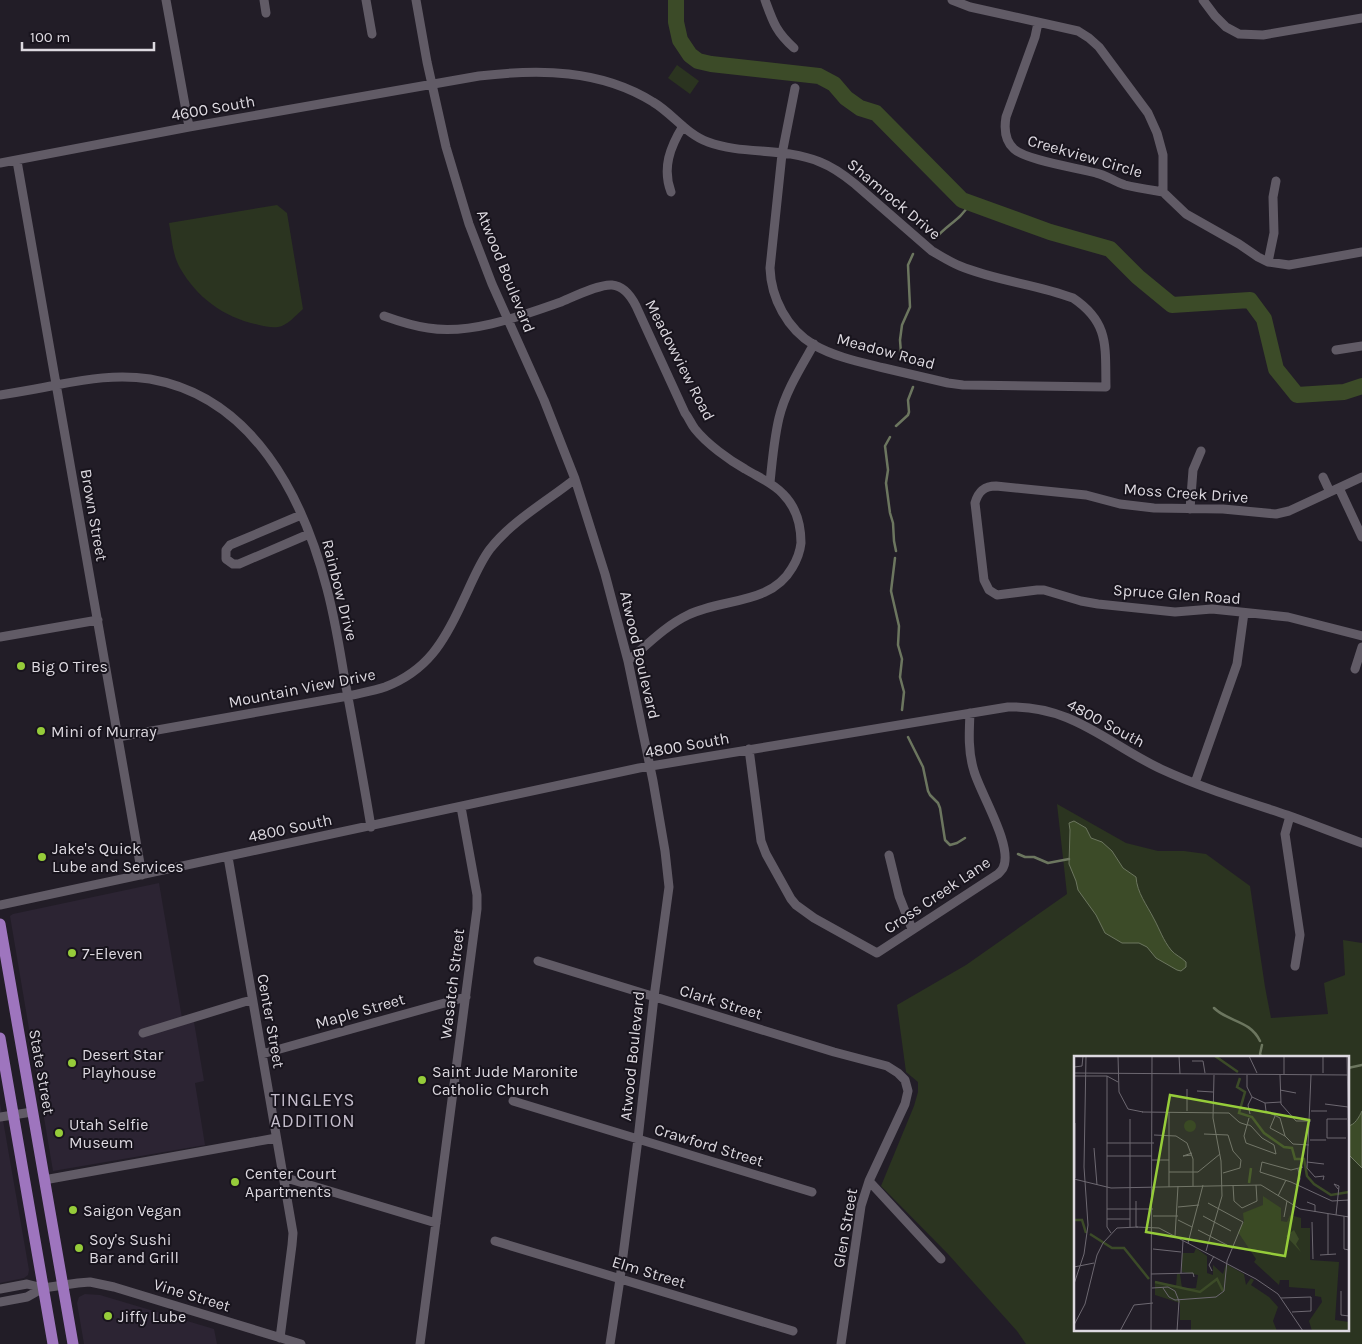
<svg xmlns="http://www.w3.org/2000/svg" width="1362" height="1344" font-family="Karla,sans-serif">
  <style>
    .built { fill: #2c2433 }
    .green { fill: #2b3420; fill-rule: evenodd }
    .water { fill: #3c4b28; stroke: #6c765f }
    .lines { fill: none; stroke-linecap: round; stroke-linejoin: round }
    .stream { stroke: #6c765f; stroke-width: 2.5 }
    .river { stroke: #3c4b28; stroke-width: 16 }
    .minor { stroke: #615b66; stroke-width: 9 }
    .major { stroke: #9e75be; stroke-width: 11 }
    .poi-dot { fill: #96cc3a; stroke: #18141d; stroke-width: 2 }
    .labels { text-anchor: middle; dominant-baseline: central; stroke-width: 4; stroke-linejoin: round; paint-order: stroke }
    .street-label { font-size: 16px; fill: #ddd9e0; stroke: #18141d }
    .poi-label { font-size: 16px; fill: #ddd9e0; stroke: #18141d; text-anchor: start }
    .neighbourhood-label { font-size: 18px; letter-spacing: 1px; fill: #c4bdcb; stroke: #18141d }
    .inset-river { fill: none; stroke: #3c4b28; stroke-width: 2.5 }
    .inset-road { fill: none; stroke: #6d6871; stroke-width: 1 }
    .view { fill: #96cc3a; fill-opacity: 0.15; stroke: #96cc3a; stroke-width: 2.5 }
    .inset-edge { fill: none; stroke: #ddd9e0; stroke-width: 2.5 }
  </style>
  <rect width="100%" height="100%" fill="#221d27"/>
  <path class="built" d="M159,883L183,1024L194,1022L204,1081L195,1083L205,1145L53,1171L10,916L13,914Z
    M0,1103L29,1270L28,1275L24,1278L0,1283Z
    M85,1294L100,1295L214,1329L217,1344H84L77,1303L79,1297Z"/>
  <path class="green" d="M677,65L699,81L690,94L668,78Z
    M277,205L287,213L303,309C296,315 287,326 278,327C272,328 264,326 259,325C225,318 197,298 180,268C172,254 172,238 169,223Z
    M1057,804L1126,843L1158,851H1184L1206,854L1250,886L1265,987L1271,1018L1328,1014L1324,983L1345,975L1343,940L1362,943V1344H1026L1017,1331L948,1254L881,1186L914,1106L918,1092V1082L906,1072L897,1005L966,965L1067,894ZM1076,1058H1348V1330H1076Z"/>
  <path class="water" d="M1074,821L1086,828L1091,838L1102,842L1112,851L1123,868L1136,877C1137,893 1147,905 1154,919C1160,930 1163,940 1171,950C1175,955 1181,957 1186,962V967L1181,971L1177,970L1156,958L1147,947L1139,943H1122L1105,933L1096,915L1078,890L1076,881L1069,864L1070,830L1069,823Z
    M1362,1111V1168L1348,1154V1126C1355,1125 1359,1117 1362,1111Z"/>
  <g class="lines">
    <path class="stream" d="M936,238C946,225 961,220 970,203
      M913,254L908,265L910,307L902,325L900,340L901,353L904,355L911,357L914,364
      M896,426L908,415L909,412L908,400L913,387
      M890,437L885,446L888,470L886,483L890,513L893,523L894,541L896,551
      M895,558L891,591L899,626L898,645L902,659L900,677L904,692L902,710
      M908,737L923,767L928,791L930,795L938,803L940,808L945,840L950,845L957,843L965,838
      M1018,854L1025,857H1034L1048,863L1069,859
      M1214,1008C1228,1022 1250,1020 1260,1041
      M1262,1058L1260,1054L1262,1045
      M1289,1058H1290
      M1348,1068L1362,1065"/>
    <path class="river" d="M676,0V22L680,40L690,55L698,61L711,64L819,76L834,84L846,98L860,108L876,113L962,200L1050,232L1110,249L1138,277L1172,305L1250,300L1264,319L1276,369L1297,395L1344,392L1362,386"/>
    <path class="minor" d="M166,0L189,127
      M264,0L266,13
      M366,0L372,34
      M416,0L427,62L446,147L469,224L492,284L544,400L575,479L605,574L628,661L653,781L665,851L669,887L654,997L638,1139L620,1279L610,1344
      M765,0C773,22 776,32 794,48
      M952,0L970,7L1078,31L1089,38L1099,47L1148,113L1157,133L1163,155V192L1186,214L1239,244L1258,257L1268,262L1289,265L1362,252
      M1203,0L1215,16L1226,27L1239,34L1263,35L1362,18
      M1038,23L1035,37L1006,117C1004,129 1005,141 1014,149C1026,160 1078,168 1096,173C1106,175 1115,182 1125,185C1137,188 1151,190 1163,192
      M17,161L142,875
      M0,163L189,127L479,76C539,69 600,69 653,102C672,113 687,135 708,142C743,155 784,147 820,162C833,167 844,175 855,184L932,251C941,256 950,262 960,266C996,281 1036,284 1073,298C1110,323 1105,347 1106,387L963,385L948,383C927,378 905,373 884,368C860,362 835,357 814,345C787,329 771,298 770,268L782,154L795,88
      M671,192C662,168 670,147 683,126
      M1268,262L1274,233L1273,197L1276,181
      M384,316C398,321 413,326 428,328C471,335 521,316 561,302C573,297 599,284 612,285C624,286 631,296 636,306L685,413C689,418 691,424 695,429C707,444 729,460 745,469C758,477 773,483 783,494C796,507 801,525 801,543C800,552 797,560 792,568C771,605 722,598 688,615C665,626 647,645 628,661
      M1336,350L1362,346
      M0,395C19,392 37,389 56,385C88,379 117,374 150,379C253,397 303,496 327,589C335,619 340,650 345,681C354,730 363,778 371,827
      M1323,477L1330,492
      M1362,477L1289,511L1276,514L1223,509L1154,508L1120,504L1086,495L996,486C984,486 978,492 975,503L984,580L989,590L997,595L1037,590H1044L1081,601L1098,604L1175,612L1212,609L1288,617L1362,636
      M770,483C772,462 774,439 779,418C785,392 801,367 814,344
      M1339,488L1362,537
      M1190,509L1193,470L1201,451
      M301,515L230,545L226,550V559L233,564H239L309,534
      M0,637L98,620
      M1355,669L1362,647
      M118,737L348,696C360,693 373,691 385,687C427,671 444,642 462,603C471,585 478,565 490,549C513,520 546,502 575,479
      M749,749L761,841L766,854L791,899L796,905L814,918L877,953L998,874C1000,872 1002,870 1003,868C1014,847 980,793 974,771C968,752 969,733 970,713
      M1195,783L1237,664L1244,613
      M1290,816L1285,834L1300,935L1295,966
      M889,855L899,896L912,929
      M228,857L293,1233L292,1245L280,1338
      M0,905L639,768L1008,707C1072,705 1108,744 1161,769C1202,788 1245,801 1287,815C1312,824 1337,834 1362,843
      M538,961L834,1052L887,1066L898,1073L905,1080L908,1091L905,1104L869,1181L861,1206L841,1344
      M143,1033L244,1002L252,1000
      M262,1054L466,997
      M513,1101L812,1192
      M0,1117L32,1112
      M283,1177L436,1223
      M44,1180L276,1138
      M869,1181L941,1259
      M495,1241L793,1331
      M0,1289L27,1284L43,1288
      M0,1302L27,1297L43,1288L78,1283L90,1282L114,1287L301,1344
      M420,1344L477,909V895L461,807"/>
    <path class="major" d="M0,924L73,1344
      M0,1038L53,1344"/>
  </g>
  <g class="poi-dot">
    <circle cx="21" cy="666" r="5"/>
    <circle cx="41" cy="731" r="5"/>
    <circle cx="42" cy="857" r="5"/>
    <circle cx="72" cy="953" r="5"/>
    <circle cx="72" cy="1063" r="5"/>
    <circle cx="422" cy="1080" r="5"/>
    <circle cx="59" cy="1133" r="5"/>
    <circle cx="235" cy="1182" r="5"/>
    <circle cx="73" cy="1210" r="5"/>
    <circle cx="79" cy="1248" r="5"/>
    <circle cx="108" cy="1316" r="5"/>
  </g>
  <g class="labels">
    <g class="street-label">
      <text transform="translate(213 108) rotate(-10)">4600 South</text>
      <text transform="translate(1085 156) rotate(16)">Creekview Circle</text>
      <text transform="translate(894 199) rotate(40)">Shamrock Drive</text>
      <text transform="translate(506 271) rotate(68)">Atwood Boulevard</text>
      <text transform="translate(886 351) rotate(15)">Meadow Road</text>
      <text transform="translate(680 360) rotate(63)">Meadowview Road</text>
      <text transform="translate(1186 493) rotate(4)">Moss Creek Drive</text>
      <text transform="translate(94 515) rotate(80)">Brown Street</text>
      <text transform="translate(340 590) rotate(76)">Rainbow Drive</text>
      <text transform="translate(1177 594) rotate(4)">Spruce Glen Road</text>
      <text transform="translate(640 655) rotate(77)">Atwood Boulevard</text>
      <text transform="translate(302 688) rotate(-11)">Mountain View Drive</text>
      <text transform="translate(1106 723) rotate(28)">4800 South</text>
      <text transform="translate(687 745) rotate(-10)">4800 South</text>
      <text transform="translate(290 828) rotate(-12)">4800 South</text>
      <text transform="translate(937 895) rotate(-34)">Cross Creek Lane</text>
      <text transform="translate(452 984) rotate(-83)">Wasatch Street</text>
      <text transform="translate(721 1002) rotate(17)">Clark Street</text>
      <text transform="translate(360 1011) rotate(-16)">Maple Street</text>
      <text transform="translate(271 1021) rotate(80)">Center Street</text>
      <text transform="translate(632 1056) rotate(-84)">Atwood Boulevard</text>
      <text transform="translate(42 1072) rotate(80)">State Street</text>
      <text transform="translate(709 1145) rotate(17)">Crawford Street</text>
      <text transform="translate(845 1228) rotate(-80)">Glen Street</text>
      <text transform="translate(649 1272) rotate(17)">Elm Street</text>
      <text transform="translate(192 1295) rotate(17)">Vine Street</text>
    </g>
    <g class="poi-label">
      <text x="31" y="666">Big O Tires</text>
      <text x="51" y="731">Mini of Murray</text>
      <text x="52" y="848">Jake's Quick<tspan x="52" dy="18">Lube and Services</tspan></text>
      <text x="82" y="953">7-Eleven</text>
      <text x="82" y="1054">Desert Star<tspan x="82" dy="18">Playhouse</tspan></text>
      <text x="432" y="1071">Saint Jude Maronite<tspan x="432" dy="18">Catholic Church</tspan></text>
      <text x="69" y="1124">Utah Selfie<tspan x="69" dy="18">Museum</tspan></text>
      <text x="245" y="1173">Center Court<tspan x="245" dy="18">Apartments</tspan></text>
      <text x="83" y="1210">Saigon Vegan</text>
      <text x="89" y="1239">Soy's Sushi<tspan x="89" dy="18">Bar and Grill</tspan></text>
      <text x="118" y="1316">Jiffy Lube</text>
    </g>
    <g class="neighbourhood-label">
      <text x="313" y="1100">TINGLEYS<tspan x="313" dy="21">ADDITION</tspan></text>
    </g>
  </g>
  <g transform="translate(1074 1056)">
    <rect width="275" height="275" fill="#221d27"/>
    <path d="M110 70a6 6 0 1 1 12 0a6 6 0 1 1-12 0ZM189,140L207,152V165L213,166L216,159L227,162V172H236V204L265,206L261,264L275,266V275H238L235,265L248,246L247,241L241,240V233L215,231V224H206L205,229L180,206L182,203L164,176L170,166L169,157L189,149ZM122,192L133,200V217L139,219V209L149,218L152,208L170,218L172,229L177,222L180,224L177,229L195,241L204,251L199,265L203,275H117V264H106V247L81,239V225L102,231L103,218H106L108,232H122L124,219L108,216V197H120Z" fill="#2b3420"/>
    <path d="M220,174L225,183L222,188L227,196L212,180Z" fill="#3c4b28"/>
    <path class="inset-river" d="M141,0L164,16M166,22L163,31L171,36L165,57L178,61L190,77L210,91L218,92L221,103H230L233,120L240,128L257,139L275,136M175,127L177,112M0,164H8L12,177M16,178L38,192H50L75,223M81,226L126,236L143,223L149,235"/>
    <path class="inset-road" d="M44,0L45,36L54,53L69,56M105,0L106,18M175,0L183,17M273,0L275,106M118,5H129L131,17M0,11L8,10L9,0M0,17L275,19M249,17V0M173,19V31L178,41L174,49L176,58M206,19L207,48L222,65H237M210,19V0M237,19L233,112L241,121L250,120L249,124M0,20H33L44,26M33,20V171L37,177M113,33V55M206,34L222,37M123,35L139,36M178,41L191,47L192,55L206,62L211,80L219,88L235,89M191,47L207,46M251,48L274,51M237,55H253M68,56L155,57L165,66L167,67L173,69H175L177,70L188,82L200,89L202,98L172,87L170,80L173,69L175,62M201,60L196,72L211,80M1,67V122M130,78L154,79L159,95L167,104L166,112L149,117M80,79L102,80L113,87L119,103V130M272,82H253V63H273M236,84H252M33,87H80M20,92L23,129M118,97L109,100L118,99M33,100H78M78,104H95M233,106L250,108M229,111L217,114L188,106L186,116L217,126L258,145L275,144M95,116H124L146,98M0,123L37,132L187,129L226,153L275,161M159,129L160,145L168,152L183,145L182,129M95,131V56M222,131L226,123L224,113M204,140L212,124M62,145V171M233,146L241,149V156M104,151L125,149M33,153H79M254,158V199M262,159L265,130L260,128L264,133M79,160H104M129,160L157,175M270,160V193L275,194M210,161L213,145M33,163H56M104,164L118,171M238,166L239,203M56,171V63M62,171L85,172L182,223L204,238L229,275M124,174L153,189M101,180L104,130M114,187L129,129M79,193L107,196M132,195L148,140L147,105L139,62L140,19M246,199L262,198M0,211L20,207M138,215L135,209L140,200M107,217L109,185M77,218L119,217L120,221M0,228L10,198L14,169L10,111L12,0M78,232L94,231L101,235L105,245L103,275M89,232L95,241L101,244L142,241L150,235L153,205L169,166L134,147M267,235V259L275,260M207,242L237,241V255L218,256M0,269L11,248L23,199L29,187L43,172L64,171M46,275L60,249L79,247M77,275L78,0"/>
    <path class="view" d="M96,39L235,64L211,200L72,176Z"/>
    <rect width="275" height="275" class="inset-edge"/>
  </g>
  <path d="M22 42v8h132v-8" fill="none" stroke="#ddd9e0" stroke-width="2.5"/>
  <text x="30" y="42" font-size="15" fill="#ddd9e0" stroke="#18141d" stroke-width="4" paint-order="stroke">100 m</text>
</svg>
